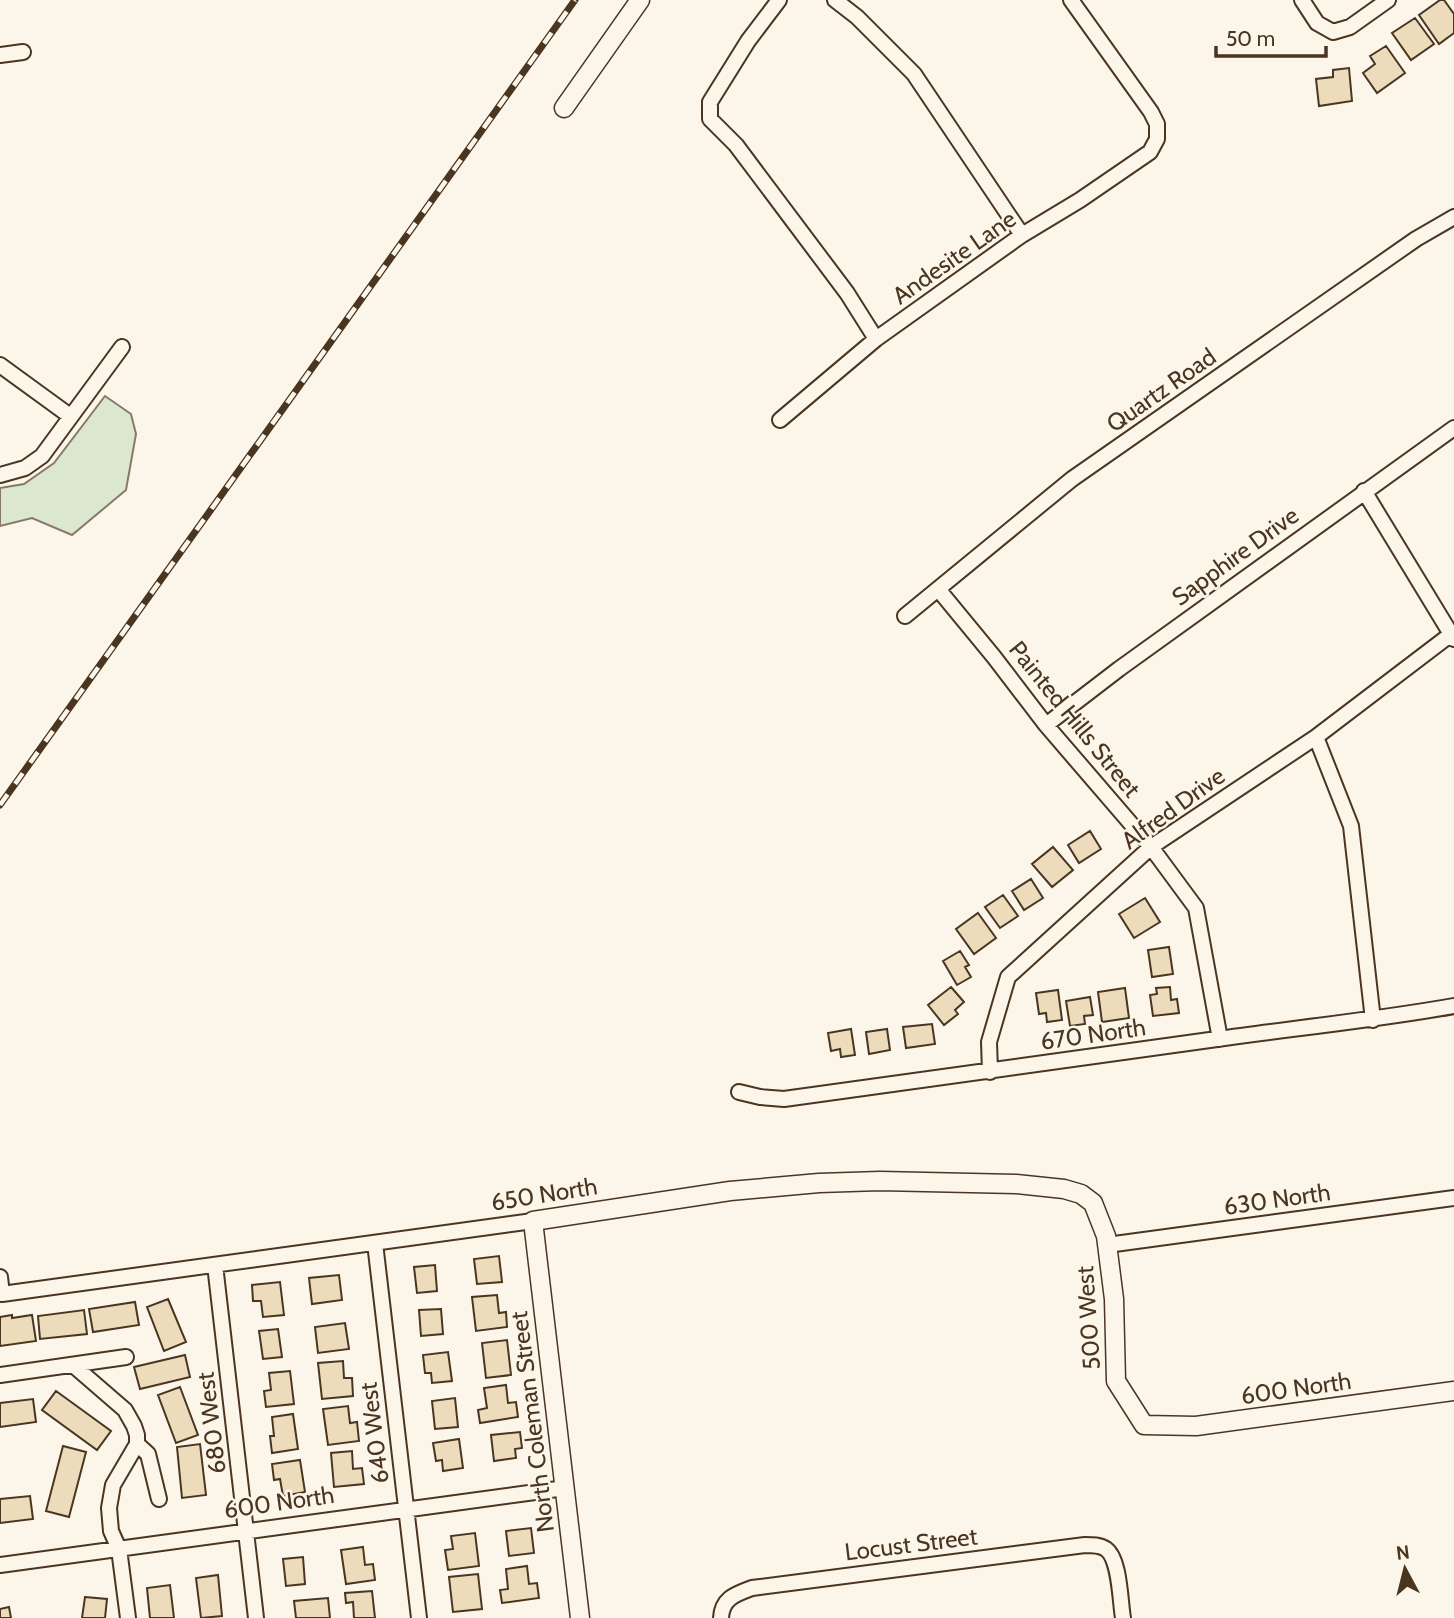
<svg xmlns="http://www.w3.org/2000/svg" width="1454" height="1618" font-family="Cabin,sans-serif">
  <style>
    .green { fill: #dce7d0; stroke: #887966; stroke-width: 2 }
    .building { fill: #ecdcbc; stroke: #4a3520; stroke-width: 2 }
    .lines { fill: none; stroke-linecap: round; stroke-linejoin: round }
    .minor-casing { stroke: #4a3520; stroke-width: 18 }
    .tertiary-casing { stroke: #4a3520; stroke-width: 21 }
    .minor { stroke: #fbf6e9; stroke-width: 14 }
    .tertiary { stroke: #fbf6e9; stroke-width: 18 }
    .rail-casing { stroke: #4a3520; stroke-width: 7 }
    .rail { stroke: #fbf6e9; stroke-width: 4.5; stroke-dasharray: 13; stroke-linecap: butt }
    .labels { text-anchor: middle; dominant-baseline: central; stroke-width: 5; stroke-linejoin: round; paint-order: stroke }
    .street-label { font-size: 24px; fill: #4a3520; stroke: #fbf6e9 }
  </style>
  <rect width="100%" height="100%" fill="#fbf6e9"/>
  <path class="green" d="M105,396L131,414L136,434L126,490L72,535L32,518L0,526V488L24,484L54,463Z"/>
  <path class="building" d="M1440,0H1444L1454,14V33L1439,44L1419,15Z
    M1415,18L1434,44L1411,60L1392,33Z
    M1386,46L1405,73L1377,93L1363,73L1375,64L1370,56Z
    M1349,68L1352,101L1319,106L1316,79L1333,77V70Z
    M1090,831L1101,849L1079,863L1068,845Z
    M1053,847L1073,870L1052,887L1032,864Z
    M1031,879L1043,898L1024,910L1012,891Z
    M1003,895L1018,916L1000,928L985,907Z
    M1145,898L1160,922L1134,938L1119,914Z
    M978,913L996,938L974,954L956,929Z
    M1169,947L1173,974L1152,977L1148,950Z
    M960,951L969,965L965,967L971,977L957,985L943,961Z
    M951,987L964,1002L955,1010L958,1014L944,1025L928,1005Z
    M1170,987L1171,1000L1177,999L1179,1013L1153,1016L1150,995L1157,994L1156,988Z
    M1125,988L1129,1018L1102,1022L1098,992Z
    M1058,990L1062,1020L1047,1022L1046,1013L1039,1014L1036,993Z
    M1090,997L1093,1015L1084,1016L1085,1024L1070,1026L1066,1001Z
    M932,1024L935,1044L906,1048L903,1027Z
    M851,1029L855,1055L841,1057L840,1049L831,1051L828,1033Z
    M887,1029L890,1050L869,1054L866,1032Z
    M499,1256L502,1282L477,1284L474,1259Z
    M435,1265L437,1291L417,1293L414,1267Z
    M339,1275L342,1300L312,1304L309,1278Z
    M280,1282L284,1315L263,1317L261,1301H253L252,1285Z
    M497,1295L499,1313L506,1312L507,1327L476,1331L472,1297Z
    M168,1299L186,1342L164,1351L147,1307Z
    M135,1302L139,1325L93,1332L89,1309Z
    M441,1309L443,1334L421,1336L419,1310Z
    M84,1310L87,1334L40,1339L38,1316Z
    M12,1315V1318L32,1315L36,1341L0,1346V1317Z
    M345,1323L349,1349L318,1353L315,1327Z
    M278,1329L282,1357L263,1359L259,1331Z
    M507,1340L511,1375L486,1378L482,1343Z
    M448,1352L452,1381L432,1383L431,1373H425L423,1355Z
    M185,1355L190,1377L140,1389L134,1367Z
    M343,1361L344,1378H352L353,1396L322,1399L318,1363Z
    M290,1371L294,1404L266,1407L264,1391L271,1390L269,1373Z
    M506,1385L508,1403L516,1402L518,1417L480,1423L478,1410L487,1408L484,1388Z
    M180,1387L198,1435L176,1443L158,1395Z
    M56,1391L111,1431L97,1450L42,1410Z
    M455,1398L458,1427L435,1429L432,1401Z
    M33,1399L36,1422L0,1427V1403Z
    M348,1406L350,1423L357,1422L359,1441L328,1445L323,1409Z
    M293,1414L298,1449L272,1453L270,1436H274L272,1417Z
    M520,1432L522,1448L515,1449L516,1458L494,1461L491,1435Z
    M459,1439L463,1468L443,1471L442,1460L436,1461L433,1443Z
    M200,1444L206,1495L182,1498L177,1447Z
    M63,1446L86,1452L69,1517L46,1511Z
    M352,1451L353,1469L362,1468L364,1484L334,1487L331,1453Z
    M300,1460L305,1492L283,1496L280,1479L274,1480L272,1464Z
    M30,1496L33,1519L0,1523V1499Z
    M531,1528L534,1553L509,1556L506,1531Z
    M475,1533L479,1566L448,1570L445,1550L453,1549L451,1536Z
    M363,1547L365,1565L373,1564L375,1580L346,1584L341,1550Z
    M303,1557L305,1584L286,1586L283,1559Z
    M527,1566L529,1584L537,1583L539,1598L502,1603L500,1590L508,1589L506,1569Z
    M478,1574L482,1609L453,1612L449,1577Z
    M218,1575L222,1616L201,1618L196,1578Z
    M170,1585L174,1618H150L147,1588Z
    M372,1591L375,1618H354L353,1602L346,1603L345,1593Z
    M85,1597L107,1599L105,1618H82Z
    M328,1598L330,1618H296L294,1601Z
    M9,1607L11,1618H0V1609Z"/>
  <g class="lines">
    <defs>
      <path id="minor" d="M779,0L748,41L710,102V119L736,145L847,293L876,339
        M835,0L857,17L914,74L1022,235
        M1302,0L1317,23L1333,32L1350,27L1388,0
        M0,55L23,52
        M0,365L70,416
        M780,420L876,339L1022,235L1080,200L1150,152L1157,139V124L1151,112L1071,0
        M0,475L25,468L42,456L122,347
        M1364,491L1454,639
        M938,589L994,657L1046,725L1151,847L1196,908L1220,1039
        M905,616L1072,479L1416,239L1454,217
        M1046,725L1119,669L1454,428
        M1316,737L1351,826L1373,1020
        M990,1072L989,1042L1008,977L1151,847L1316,737L1454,632
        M739,1092L760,1097L784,1099C928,1080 1072,1060 1217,1039C1296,1028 1375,1020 1454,1006
        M375,1243L419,1618
        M1107,1245L1454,1198
        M215,1265L256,1618
        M0,1277L2,1294L533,1221
        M73,1365L125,1410L134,1426L137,1435V1444L113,1485L109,1508L111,1531L119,1549L128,1618
        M0,1375L126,1357
        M137,1444L148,1454L159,1499
        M0,1565L565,1488
        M721,1618C722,1598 736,1594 752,1588L1085,1545C1092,1545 1100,1545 1106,1549C1120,1559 1120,1601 1123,1618"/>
      <path id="tertiary" d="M564,108L640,0
        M580,1618L533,1221L730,1191L819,1183L880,1181L1016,1184L1064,1189L1081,1194L1093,1203L1106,1236L1114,1299L1116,1381L1144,1425L1196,1426L1454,1391"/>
    </defs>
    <use href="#minor" class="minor-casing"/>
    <use href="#tertiary" class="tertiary-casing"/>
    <use href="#minor" class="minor"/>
    <use href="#tertiary" class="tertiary"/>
    <defs>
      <path id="rail" d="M0,805L575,0"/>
    </defs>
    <use href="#rail" class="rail-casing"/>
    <use href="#rail" class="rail"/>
  </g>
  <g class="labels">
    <g class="street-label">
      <text transform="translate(954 257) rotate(-35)">Andesite Lane</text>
      <text transform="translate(1161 390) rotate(-35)">Quartz Road</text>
      <text transform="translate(1235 556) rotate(-36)">Sapphire Drive</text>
      <text transform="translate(1075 719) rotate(51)">Painted Hills Street</text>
      <text transform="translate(1173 808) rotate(-36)">Alfred Drive</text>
      <text transform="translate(1093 1034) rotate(-8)">670 North</text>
      <text transform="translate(544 1194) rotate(-9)">650 North</text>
      <text transform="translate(1277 1199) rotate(-8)">630 North</text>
      <text transform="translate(1088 1318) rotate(-94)">500 West</text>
      <text transform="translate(1296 1388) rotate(-8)">600 North</text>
      <text transform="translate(532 1422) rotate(-97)">North Coleman Street</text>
      <text transform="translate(211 1423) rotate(-97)">680 West</text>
      <text transform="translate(374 1433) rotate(-97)">640 West</text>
      <text transform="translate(279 1502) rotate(-8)">600 North</text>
      <text transform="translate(911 1544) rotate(-7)">Locust Street</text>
    </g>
  </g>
  <g transform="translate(1405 1569) rotate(353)" stroke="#fbf6e9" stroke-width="5" paint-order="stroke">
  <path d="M0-5L12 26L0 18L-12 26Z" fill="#4a3520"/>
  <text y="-10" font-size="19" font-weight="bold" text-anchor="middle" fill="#4a3520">N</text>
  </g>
  <path d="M1216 46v10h110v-10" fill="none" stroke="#4a3520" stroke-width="3.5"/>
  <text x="1226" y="46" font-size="21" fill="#4a3520" stroke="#fbf6e9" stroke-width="5" paint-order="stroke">50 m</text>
</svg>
